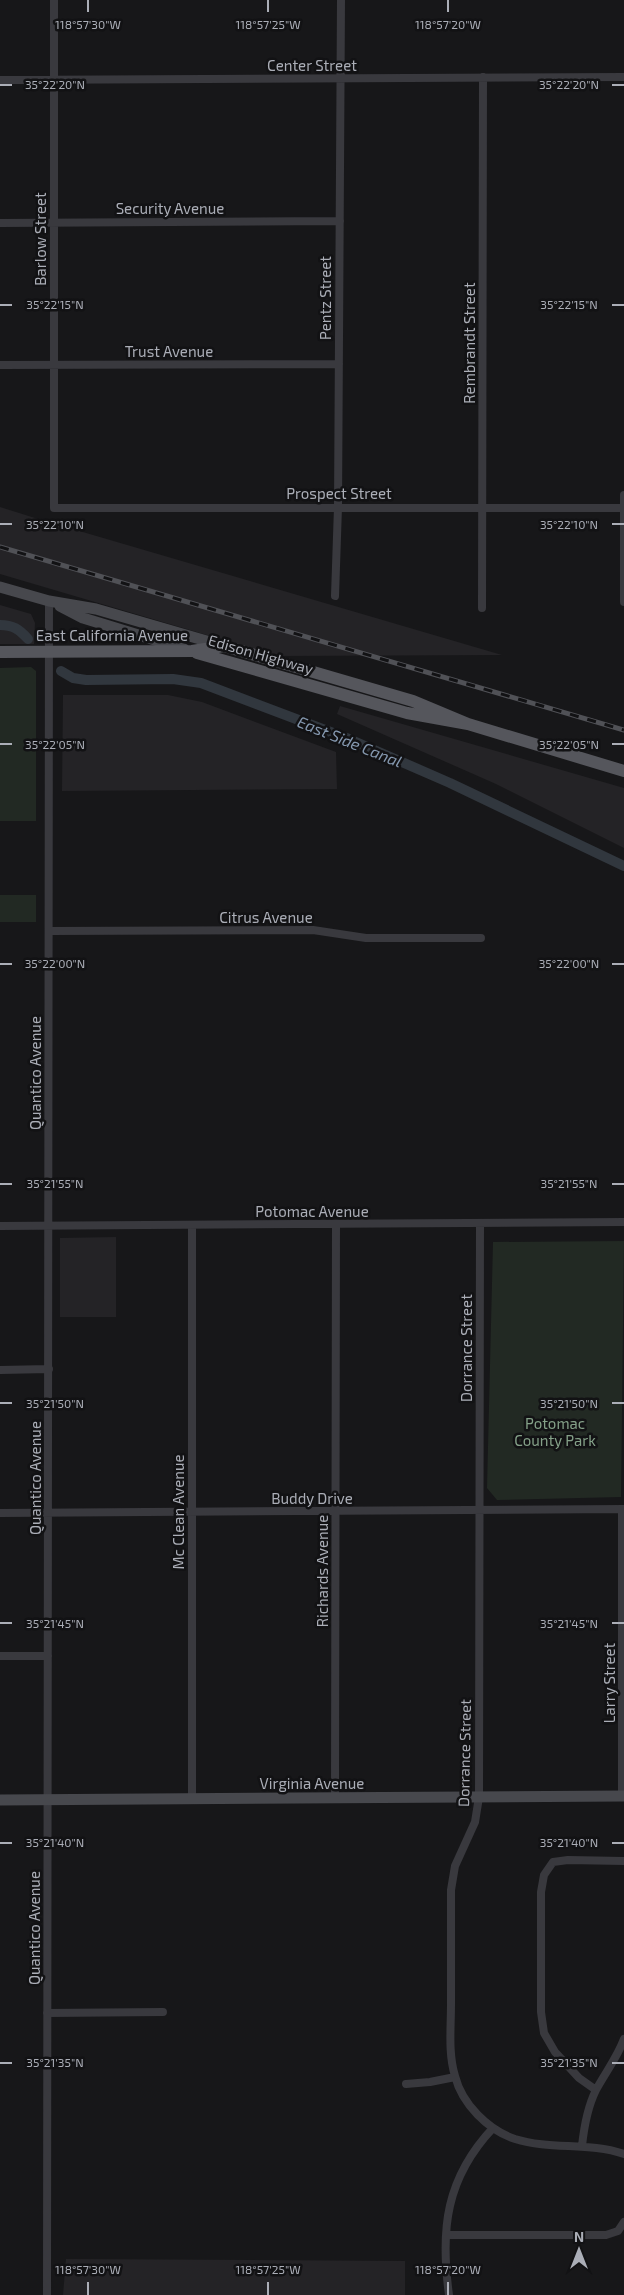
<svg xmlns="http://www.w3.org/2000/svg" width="624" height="2295" font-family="'Exo 2',sans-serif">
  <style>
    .built { fill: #242326 }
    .green { fill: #222923 }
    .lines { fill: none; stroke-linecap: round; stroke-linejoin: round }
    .canal { stroke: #31373e; stroke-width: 10 }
    .street { stroke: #39393e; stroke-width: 8 }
    .secondary { stroke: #47484d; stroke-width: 11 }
    .primary { stroke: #55565c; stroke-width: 12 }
    .rail-casing { stroke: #505156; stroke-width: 5 }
    .rail { stroke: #121214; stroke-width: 3; stroke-dasharray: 9; stroke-linecap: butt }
    .ticks { fill: none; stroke: #abaeb7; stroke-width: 2 }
    .labels { text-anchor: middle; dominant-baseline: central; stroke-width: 5; stroke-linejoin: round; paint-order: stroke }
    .street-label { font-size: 15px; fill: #abaeb7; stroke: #121214 }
    .park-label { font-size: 15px; fill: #84a088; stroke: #121214 }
    .water-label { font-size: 16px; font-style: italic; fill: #8598af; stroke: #121214 }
    .ticks-label { font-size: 12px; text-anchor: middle; fill: #abaeb7; stroke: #121214; stroke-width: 5; stroke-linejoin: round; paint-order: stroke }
  </style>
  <rect width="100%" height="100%" fill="#171719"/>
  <path class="built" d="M0,507L35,518L502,655L278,656L0,574Z
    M0,605L31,614L35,623L34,644H0Z
    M63,695H168L202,702L336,752L337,789L62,791Z
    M340,706L624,788V848L496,784L337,714Z
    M116,1237V1317H60V1238Z
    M66,2259L405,2261V2295H63Z"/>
  <path class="green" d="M31,667L36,671V821H0V668Z
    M0,895H36V922H0Z
    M624,1241L621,1497L497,1500L487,1488L493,1242Z"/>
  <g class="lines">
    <path class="canal" d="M0,625C13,625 19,629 28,639
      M61,671L73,678L86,680L173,679L201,683L349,739L450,783L624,866"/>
    <path class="street" d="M54,0V508H624
      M0,80L624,77
      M0,223L340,221
      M0,365L339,364
      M624,495V602
      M335,596L338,507L341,0
      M482,608L483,77
      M49,931L313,930L366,938H481
      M480,1224L479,1797L475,1822L455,1866L451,1890C451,1928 451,1966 451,2004C451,2028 448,2053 455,2076C462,2104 488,2130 515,2139C551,2150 589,2142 624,2154
      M0,1226L624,1222
      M0,1370L49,1369
      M622,1509V1796
      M0,1513L624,1509
      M0,1656H48
      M335,1798L336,1225
      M192,1799V1225
      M47,2013L163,2012
      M406,2084L430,2082L455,2077
      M596,2090L579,2078L555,2052L544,2033L541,2012V1892L544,1875L553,1862L568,1860L624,1861
      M582,2146C584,2127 587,2108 596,2090C605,2073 617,2058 624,2039
      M447,2235H606L618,2231L624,2222
      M47,2295L49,601
      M449,2295C440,2229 446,2178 493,2128"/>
    <path class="secondary" d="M0,587L49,601L96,609L224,646
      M60,606L83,618L184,649
      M0,1800L624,1796"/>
    <path class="primary" d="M0,652L192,651L224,646L413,701L468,724
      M197,653L407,713L468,724L624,771"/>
    <defs>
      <path id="rail" d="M0,547L624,730"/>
    </defs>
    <use href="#rail" class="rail-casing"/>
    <use href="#rail" class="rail"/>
  </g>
  <path class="ticks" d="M88,0V12M268,0V12M448,0V12M0,85H12M612,85H624M0,305H12M612,305H624M0,524H12M612,524H624M0,744H12M612,744H624M0,964H12M612,964H624M0,1184H12M612,1184H624M0,1403H12M612,1403H624M0,1623H12M612,1623H624M0,1843H12M612,1843H624M0,2063H12M612,2063H624M88,2282V2295M268,2282V2295M448,2282V2295"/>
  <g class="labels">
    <g class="street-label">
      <text x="312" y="65">Center Street</text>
      <text x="170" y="208">Security Avenue</text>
      <text transform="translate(40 239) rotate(-90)">Barlow Street</text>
      <text transform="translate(325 298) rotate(-90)">Pentz Street</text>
      <text transform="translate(469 343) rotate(-90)">Rembrandt Street</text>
      <text x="169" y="351">Trust Avenue</text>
      <text x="339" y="493">Prospect Street</text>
      <text x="112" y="635">East California Avenue</text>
      <text transform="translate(261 654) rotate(16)">Edison Highway</text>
      <text x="266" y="917">Citrus Avenue</text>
      <text transform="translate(35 1073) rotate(-90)">Quantico Avenue</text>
      <text x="312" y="1211">Potomac Avenue</text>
      <text transform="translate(466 1348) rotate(-90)">Dorrance Street</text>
      <text transform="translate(35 1478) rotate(-90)">Quantico Avenue</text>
      <text x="312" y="1498">Buddy Drive</text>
      <text transform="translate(178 1512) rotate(-90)">Mc Clean Avenue</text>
      <text transform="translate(322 1571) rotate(-90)">Richards Avenue</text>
      <text transform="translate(609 1683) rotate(-90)">Larry Street</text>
      <text transform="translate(464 1753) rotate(-89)">Dorrance Street</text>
      <text x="312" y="1783">Virginia Avenue</text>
      <text transform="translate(34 1928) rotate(-90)">Quantico Avenue</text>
    </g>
    <g class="park-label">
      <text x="555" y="1423">Potomac<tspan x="555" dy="17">County Park</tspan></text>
    </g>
    <g class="water-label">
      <text transform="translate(350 741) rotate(22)">East Side Canal</text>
    </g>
  </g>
  <g class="ticks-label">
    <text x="88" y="29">118°57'30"W</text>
    <text x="268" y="29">118°57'25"W</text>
    <text x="448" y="29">118°57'20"W</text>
    <text x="55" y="89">35°22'20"N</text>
    <text x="569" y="89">35°22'20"N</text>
    <text x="55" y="309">35°22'15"N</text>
    <text x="569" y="309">35°22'15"N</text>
    <text x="55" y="529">35°22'10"N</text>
    <text x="569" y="529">35°22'10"N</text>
    <text x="55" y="749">35°22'05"N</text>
    <text x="569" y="749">35°22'05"N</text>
    <text x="55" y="968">35°22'00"N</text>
    <text x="569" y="968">35°22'00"N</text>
    <text x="55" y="1188">35°21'55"N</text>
    <text x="569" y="1188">35°21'55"N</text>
    <text x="55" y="1408">35°21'50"N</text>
    <text x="569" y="1408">35°21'50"N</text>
    <text x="55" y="1628">35°21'45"N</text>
    <text x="569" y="1628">35°21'45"N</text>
    <text x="55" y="1847">35°21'40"N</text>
    <text x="569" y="1847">35°21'40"N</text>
    <text x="55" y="2067">35°21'35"N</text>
    <text x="569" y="2067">35°21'35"N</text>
    <text x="88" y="2274">118°57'30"W</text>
    <text x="268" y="2274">118°57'25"W</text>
    <text x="448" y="2274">118°57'20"W</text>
  </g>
  <g transform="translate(579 2250)" stroke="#121214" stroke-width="4" paint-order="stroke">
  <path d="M0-4L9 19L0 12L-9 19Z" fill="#abaeb7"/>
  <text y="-8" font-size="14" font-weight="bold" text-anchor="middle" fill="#abaeb7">N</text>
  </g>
</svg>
